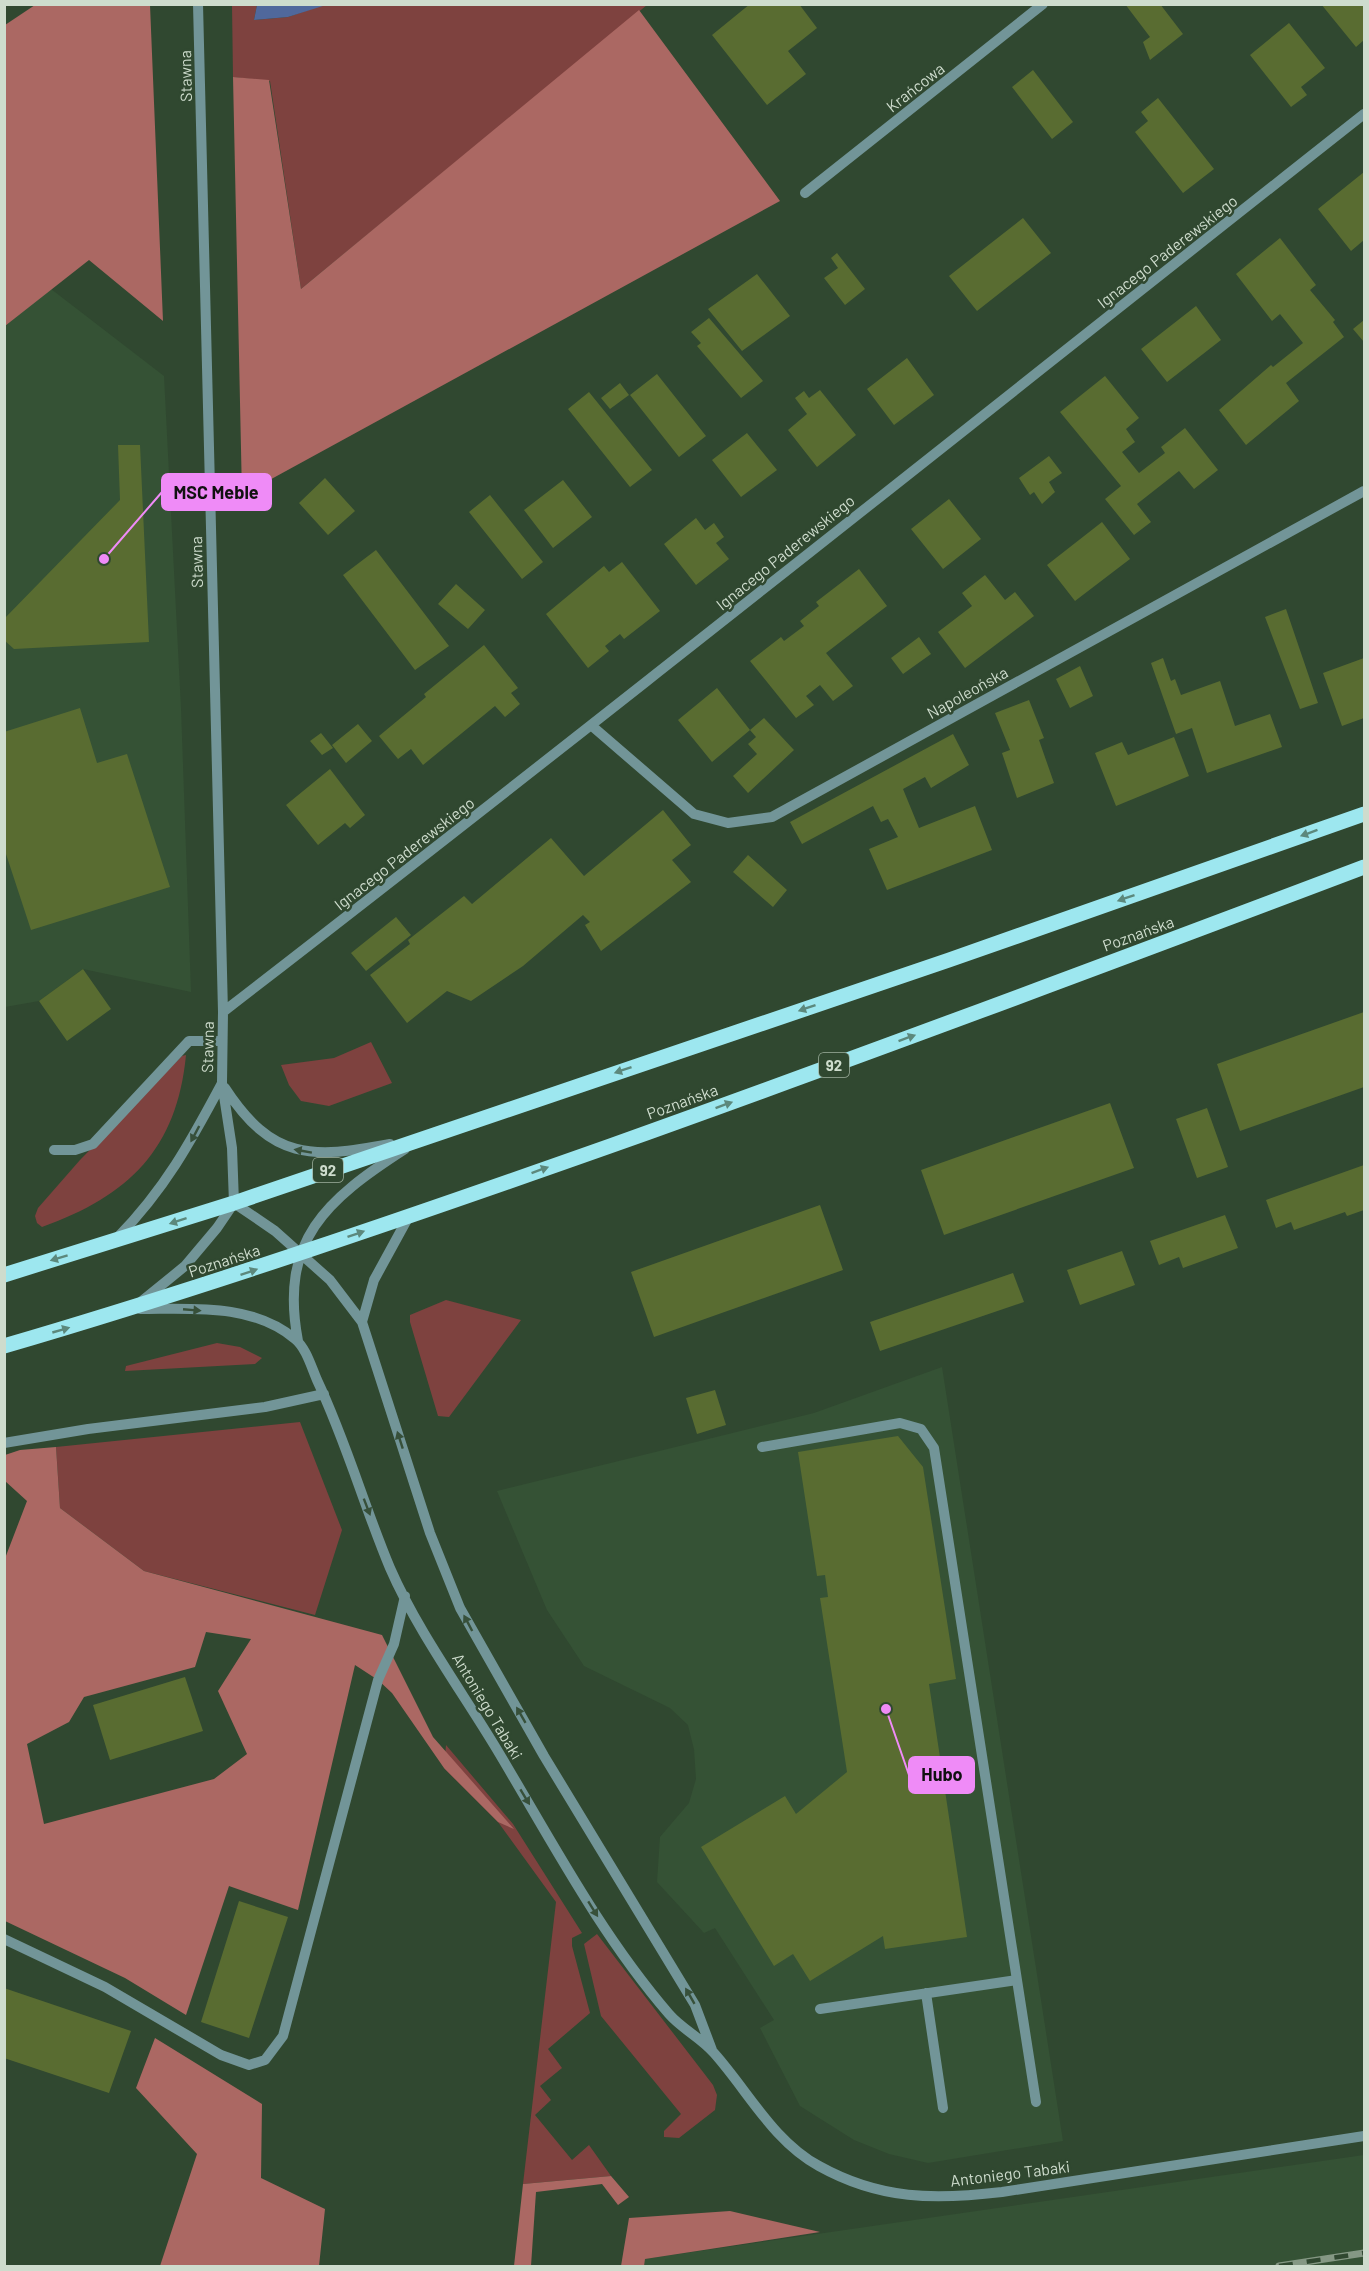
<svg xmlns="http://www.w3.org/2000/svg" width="1369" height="2271" font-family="Barlow,sans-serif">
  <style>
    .built { fill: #355235 }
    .green { fill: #7e423f }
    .forest { fill: #ab6863; fill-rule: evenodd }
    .water { fill: #50689c }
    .building { fill: #596c31 }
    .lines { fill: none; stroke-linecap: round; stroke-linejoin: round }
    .minor { stroke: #729598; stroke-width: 10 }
    .major { stroke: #9de7ef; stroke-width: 15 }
    .rail-casing { stroke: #859884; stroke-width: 7 }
    .rail { stroke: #304830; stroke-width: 4.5; stroke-dasharray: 14; stroke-linecap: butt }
    .oneway { fill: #5c887c }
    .oneway2 { fill: #37503a }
    .labels { text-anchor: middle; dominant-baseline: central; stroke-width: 5; stroke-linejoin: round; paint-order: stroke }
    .shield { fill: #304830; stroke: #9fb09e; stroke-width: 1.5 }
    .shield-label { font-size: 15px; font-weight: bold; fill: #cedccd }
    .street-label { font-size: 16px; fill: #cedccd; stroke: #304830 }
    .leader { fill: none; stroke: #ef8bf7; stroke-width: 2 }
    .callout-dot { fill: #ef8bf7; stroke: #304830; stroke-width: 2 }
    .callout { fill: #ef8bf7; stroke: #ef8bf7; stroke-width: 2 }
    .callout-label { font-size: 18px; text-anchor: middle; font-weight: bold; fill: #111 }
  </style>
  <rect width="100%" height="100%" fill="#304830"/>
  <path class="built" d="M51,289L164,376L181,708L191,992L83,969L39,1001L5,1007V326Z
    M942,1367L1063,2141L928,2163L889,2154L854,2140L800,2106L760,2028L774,2020L715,1928L704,1933L657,1882L660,1837L689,1803L696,1779L694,1749L688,1725L670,1708L584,1666L547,1610L497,1491L814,1413Z
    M1364,2155V2266H644V2259Z"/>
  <path class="green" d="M326,4L647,5L301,289L270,81L233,77L232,5H257L254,20L288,17Z
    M371,1042L392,1083L329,1106L301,1101L289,1085L281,1065L334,1058Z
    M186,1055C177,1149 129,1196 42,1227L37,1223L35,1216L38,1208L80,1160L182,1056Z
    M446,1300L521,1320L449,1417L438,1416L410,1322V1315Z
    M217,1343L240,1347L262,1358L255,1364L125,1371L126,1366Z
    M300,1422L342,1530L315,1615L144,1571L60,1508L56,1447Z
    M446,1745L513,1824L582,1933L572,1938V1946L590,2013L548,2049L562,2068L540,2086L551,2100L535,2115L572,2160L589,2145L611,2176L523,2184L556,1902L498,1822L444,1768Z
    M597,1934L713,2085L717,2095L715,2110L679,2138L664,2137V2131L681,2114L601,2016L584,1944Z"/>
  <path class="forest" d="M35,5H150L163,321L89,260L5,326V25Z
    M639,10L780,201L242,495L233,77L269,80L301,289Z
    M56,1447L60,1508L144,1571L382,1635L433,1737L514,1829L498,1822L444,1768L392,1693L378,1680L355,1665L298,1910L229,1886L186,2015L125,1978L5,1921L4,1561L27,1501L5,1481V1455L20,1450ZM206,1632L251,1639L218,1691L247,1754L214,1779L44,1824L27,1744L69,1722L84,1697L195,1667Z
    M155,2038L262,2104L261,2178L325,2209L319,2266H160L197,2154L136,2088Z
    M611,2176L629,2197L618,2205L602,2184L536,2192L531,2266H514L523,2184Z
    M730,2211L820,2232L645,2259L644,2266H621L629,2218Z"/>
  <path class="water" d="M257,5V4L326,5L288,17L254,20Z"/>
  <path class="building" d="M750,4H799L817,28L788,51L806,74L767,105L712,35Z
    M1125,4H1160L1183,34L1150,60L1143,42L1150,37Z
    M1321,4H1364V40L1356,47Z
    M1289,23L1325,68L1301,87L1307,95L1291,107L1250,55Z
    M1033,70L1073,122L1052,139L1012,87Z
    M1158,98L1214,169L1183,193L1135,132L1148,121L1141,112Z
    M1364,172V240L1351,251L1318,209Z
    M1023,218L1051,253L977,311L949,276Z
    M1280,238L1316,285L1310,290L1335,320L1333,322L1344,337L1286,383L1299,401L1246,445L1219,410L1271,365L1273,367L1303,343L1280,314L1272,321L1236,274Z
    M837,253L865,289L845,305L824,278L838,268L831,258Z
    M757,274L790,316L742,351L708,309Z
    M1196,306L1221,340L1167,382L1141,349Z
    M709,318L763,381L741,398L697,346L701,343L691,332Z
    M1364,320V342L1353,329Z
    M907,358L934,395L894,425L867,389Z
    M657,374L706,436L679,457L630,395Z
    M1105,376L1139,418L1126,429L1135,442L1122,452L1139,473L1165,453L1161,447L1185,428L1218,470L1194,489L1179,471L1137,504L1151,522L1134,535L1105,499L1121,486L1060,412Z
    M620,383L629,395L610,409L601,398Z
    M820,390L856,435L817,467L788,430L807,414L795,398L804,391L809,398Z
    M589,392L652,470L630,487L568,409Z
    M747,433L777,470L741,497L712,460Z
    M118,445H140L149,642L14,649L4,640V619L120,500Z
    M1049,456L1062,473L1049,482L1055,492L1042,504L1034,492L1030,495L1019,478Z
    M325,478L355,511L328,535L299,503Z
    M563,480L592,517L553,548L524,510Z
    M490,495L543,562L522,579L469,512Z
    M949,499L981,539L943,569L911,529Z
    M696,518L705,530L714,523L724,537L716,543L729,559L696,585L664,544Z
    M1102,522L1130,559L1075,601L1047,565Z
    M376,550L449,646L415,670L343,575Z
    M622,562L660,611L624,639L620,634L605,646L609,651L588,668L546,614L604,566L609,572Z
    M859,569L887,606L826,653L853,686L833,701L820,685L806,696L814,705L796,718L750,661L781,637L784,641L804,626L800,621L819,606L816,602Z
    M985,575L1005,600L1015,592L1034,616L965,668L938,632L972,606L962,593Z
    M456,584L485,610L468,629L438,604Z
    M1286,609L1318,703L1300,709L1265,617Z
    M919,637L931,654L903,674L891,658Z
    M484,645L518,688L511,693L520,704L505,717L495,706L423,765L411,749L398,759L379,736L426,697L424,694Z
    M1163,658L1171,681L1175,679L1181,695L1220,681L1235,726L1270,714L1282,747L1207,773L1192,728L1176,734L1151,663Z
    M1364,658V718L1342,726L1323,673Z
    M1080,666L1093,696L1070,708L1056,679Z
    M717,688L750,730L712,762L678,720Z
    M1029,700L1044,738L1039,740L1054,783L1017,798L1002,753L1010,750L995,713Z
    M80,708L97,763L127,754L170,887L31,930L4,848V732Z
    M764,718L794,750L748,793L733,776L757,754L748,744L756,737L750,730Z
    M358,724L372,741L346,763L332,745Z
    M321,733L333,748L322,755L310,741Z
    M953,734L969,765L931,788L925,777L903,789L919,828L975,806L992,850L887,890L869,849L898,837L888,819L881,822L873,806L802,844L790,822Z
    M1174,737L1189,776L1116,806L1095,753L1122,742L1128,755Z
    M330,769L365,815L350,828L345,823L318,845L286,805Z
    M663,810L691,845L672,860L691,882L601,951L585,925L590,922L583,915L523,966L471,1001L447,991L407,1023L370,975L410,944L408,940L464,896L472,904L551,838L584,876Z
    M748,855L787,890L773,907L733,872Z
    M396,917L411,935L366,971L351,953Z
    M83,969L111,1009L67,1041L39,1001Z
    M1364,1012V1087L1240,1131L1217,1064Z
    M1110,1103L1134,1168L944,1235L921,1170Z
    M1207,1108L1228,1167L1197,1178L1176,1119Z
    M1364,1165V1210L1347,1216L1345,1212L1294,1230L1291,1222L1276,1228L1266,1200Z
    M820,1205L843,1270L654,1337L631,1272Z
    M1225,1215L1238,1248L1183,1268L1179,1257L1159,1265L1150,1241Z
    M1122,1251L1135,1285L1080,1305L1067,1270Z
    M1013,1273L1024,1302L880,1351L870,1322Z
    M715,1390L726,1425L697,1434L686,1398Z
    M898,1436L923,1467L956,1679L929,1684L967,1937L885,1949L883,1936L810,1981L793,1954L774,1966L701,1847L785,1796L796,1814L847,1772L820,1598L828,1597L825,1575L817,1576L798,1452Z
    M185,1677L203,1731L110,1760L93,1705Z
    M239,1901L288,1917L249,2038L201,2022Z
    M4,1988L131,2031L109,2093L4,2058Z"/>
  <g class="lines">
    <path class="minor" d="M805,193L1043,4
      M592,726L694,814L728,823L772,817L1364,491
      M223,1012C606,716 984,414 1364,114
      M225,1088C272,1160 311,1159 390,1144
      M54,1150H75L93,1144L189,1041H222
      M234,1203L275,1231L330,1280L362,1322L430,1533L460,1608L544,1756L695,2005L712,2050
      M117,1238C165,1189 190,1143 222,1083
      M142,1301L185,1266L217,1228L234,1203L232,1148L222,1083L223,1012L198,4
      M140,1309C191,1309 253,1303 295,1339C306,1348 311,1366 317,1380C346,1441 364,1506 390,1568C417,1630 461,1690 496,1748C550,1838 600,1934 669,2014C682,2029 701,2038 714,2053C748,2091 773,2141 819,2166C880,2200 935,2200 1002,2192L1364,2136
      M362,1322L374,1280L409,1216
      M298,1341C279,1240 326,1200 405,1149
      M4,1443L88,1429L265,1407L324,1394
      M762,1447L900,1423L921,1429L934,1448L1036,2102
      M4,1939L105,1987L221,2055L249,2065L265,2060L283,2036L378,1680L394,1644L405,1596
      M926,1993L943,2108
      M820,2009L1017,1980"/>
    <path class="major" d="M4,1275L234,1203L949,960L1364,814
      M4,1346C209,1286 409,1217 610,1146C862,1056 1113,962 1364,867"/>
    <defs>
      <path id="rail" d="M1279,2266L1364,2253"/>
    </defs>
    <use href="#rail" class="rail-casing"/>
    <use href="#rail" class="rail"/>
  </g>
  <defs><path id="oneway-solid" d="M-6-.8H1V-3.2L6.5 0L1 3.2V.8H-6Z" transform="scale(1.5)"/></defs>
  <g class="oneway">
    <use href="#oneway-solid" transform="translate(1309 833) rotate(160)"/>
    <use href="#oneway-solid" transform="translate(1126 898) rotate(161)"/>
    <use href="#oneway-solid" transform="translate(807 1008) rotate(161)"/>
    <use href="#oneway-solid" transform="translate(907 1038) rotate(-20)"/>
    <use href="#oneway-solid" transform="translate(623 1070) rotate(161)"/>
    <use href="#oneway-solid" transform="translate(724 1105) rotate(-20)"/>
    <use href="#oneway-solid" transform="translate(540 1170) rotate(-20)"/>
    <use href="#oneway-solid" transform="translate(178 1221) rotate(162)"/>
    <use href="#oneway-solid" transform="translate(356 1234) rotate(-19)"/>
    <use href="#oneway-solid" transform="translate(59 1258) rotate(163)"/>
    <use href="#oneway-solid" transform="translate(249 1272) rotate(-19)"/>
    <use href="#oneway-solid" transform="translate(61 1330) rotate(-16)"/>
  </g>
  <g class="oneway2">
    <use href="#oneway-solid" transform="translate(195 1134) rotate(118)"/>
    <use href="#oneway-solid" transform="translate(303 1151) rotate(-170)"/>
    <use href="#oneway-solid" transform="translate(192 1310) rotate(5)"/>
    <use href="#oneway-solid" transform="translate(400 1440) rotate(-108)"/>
    <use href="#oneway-solid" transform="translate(367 1507) rotate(69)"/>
    <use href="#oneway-solid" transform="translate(468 1623) rotate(-118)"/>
    <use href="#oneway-solid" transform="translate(521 1715) rotate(-120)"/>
    <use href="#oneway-solid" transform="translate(525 1797) rotate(59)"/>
    <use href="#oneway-solid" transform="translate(593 1909) rotate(58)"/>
    <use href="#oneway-solid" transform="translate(690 1996) rotate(-120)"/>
  </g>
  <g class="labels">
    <g class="shield">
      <rect x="819" y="1053" width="30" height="24" rx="4.5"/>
      <rect x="313" y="1158" width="30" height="24" rx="4.5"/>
    </g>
    <g class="shield-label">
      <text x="834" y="1065">92</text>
      <text x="328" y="1170">92</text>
    </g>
    <g class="street-label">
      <text transform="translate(185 76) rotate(-91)">Stawna</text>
      <text transform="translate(915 87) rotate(-38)">Krańcowa</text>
      <text transform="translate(1167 251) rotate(-38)">Ignacego Paderewskiego</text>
      <text transform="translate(785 552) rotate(-39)">Ignacego Paderewskiego</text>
      <text transform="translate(196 562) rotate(-91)">Stawna</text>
      <text transform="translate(967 692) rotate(-29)">Napoleońska</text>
      <text transform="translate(404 853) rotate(-38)">Ignacego Paderewskiego</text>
      <text transform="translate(1138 933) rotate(-20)">Poznańska</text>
      <text transform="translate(207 1047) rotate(-89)">Stawna</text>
      <text transform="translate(682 1101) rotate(-20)">Poznańska</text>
      <text transform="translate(224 1260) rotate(-18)">Poznańska</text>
      <text transform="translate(488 1706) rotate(59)">Antoniego Tabaki</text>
      <text transform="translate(1010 2173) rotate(-7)">Antoniego Tabaki</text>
    </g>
  </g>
  <path class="leader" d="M104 559L162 492M886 1709L909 1775"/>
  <g class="callout-dot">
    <circle cx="104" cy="559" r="6"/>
    <circle cx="886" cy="1709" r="6"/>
  </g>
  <g class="callout">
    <rect x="162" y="474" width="109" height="36" rx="6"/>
    <rect x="909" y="1757" width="65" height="36" rx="6"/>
  </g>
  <g class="callout-label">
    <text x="216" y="499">MSC Meble</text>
    <text x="942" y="1781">Hubo</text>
  </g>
  <rect width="1369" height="2271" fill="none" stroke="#cedccd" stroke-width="12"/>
</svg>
